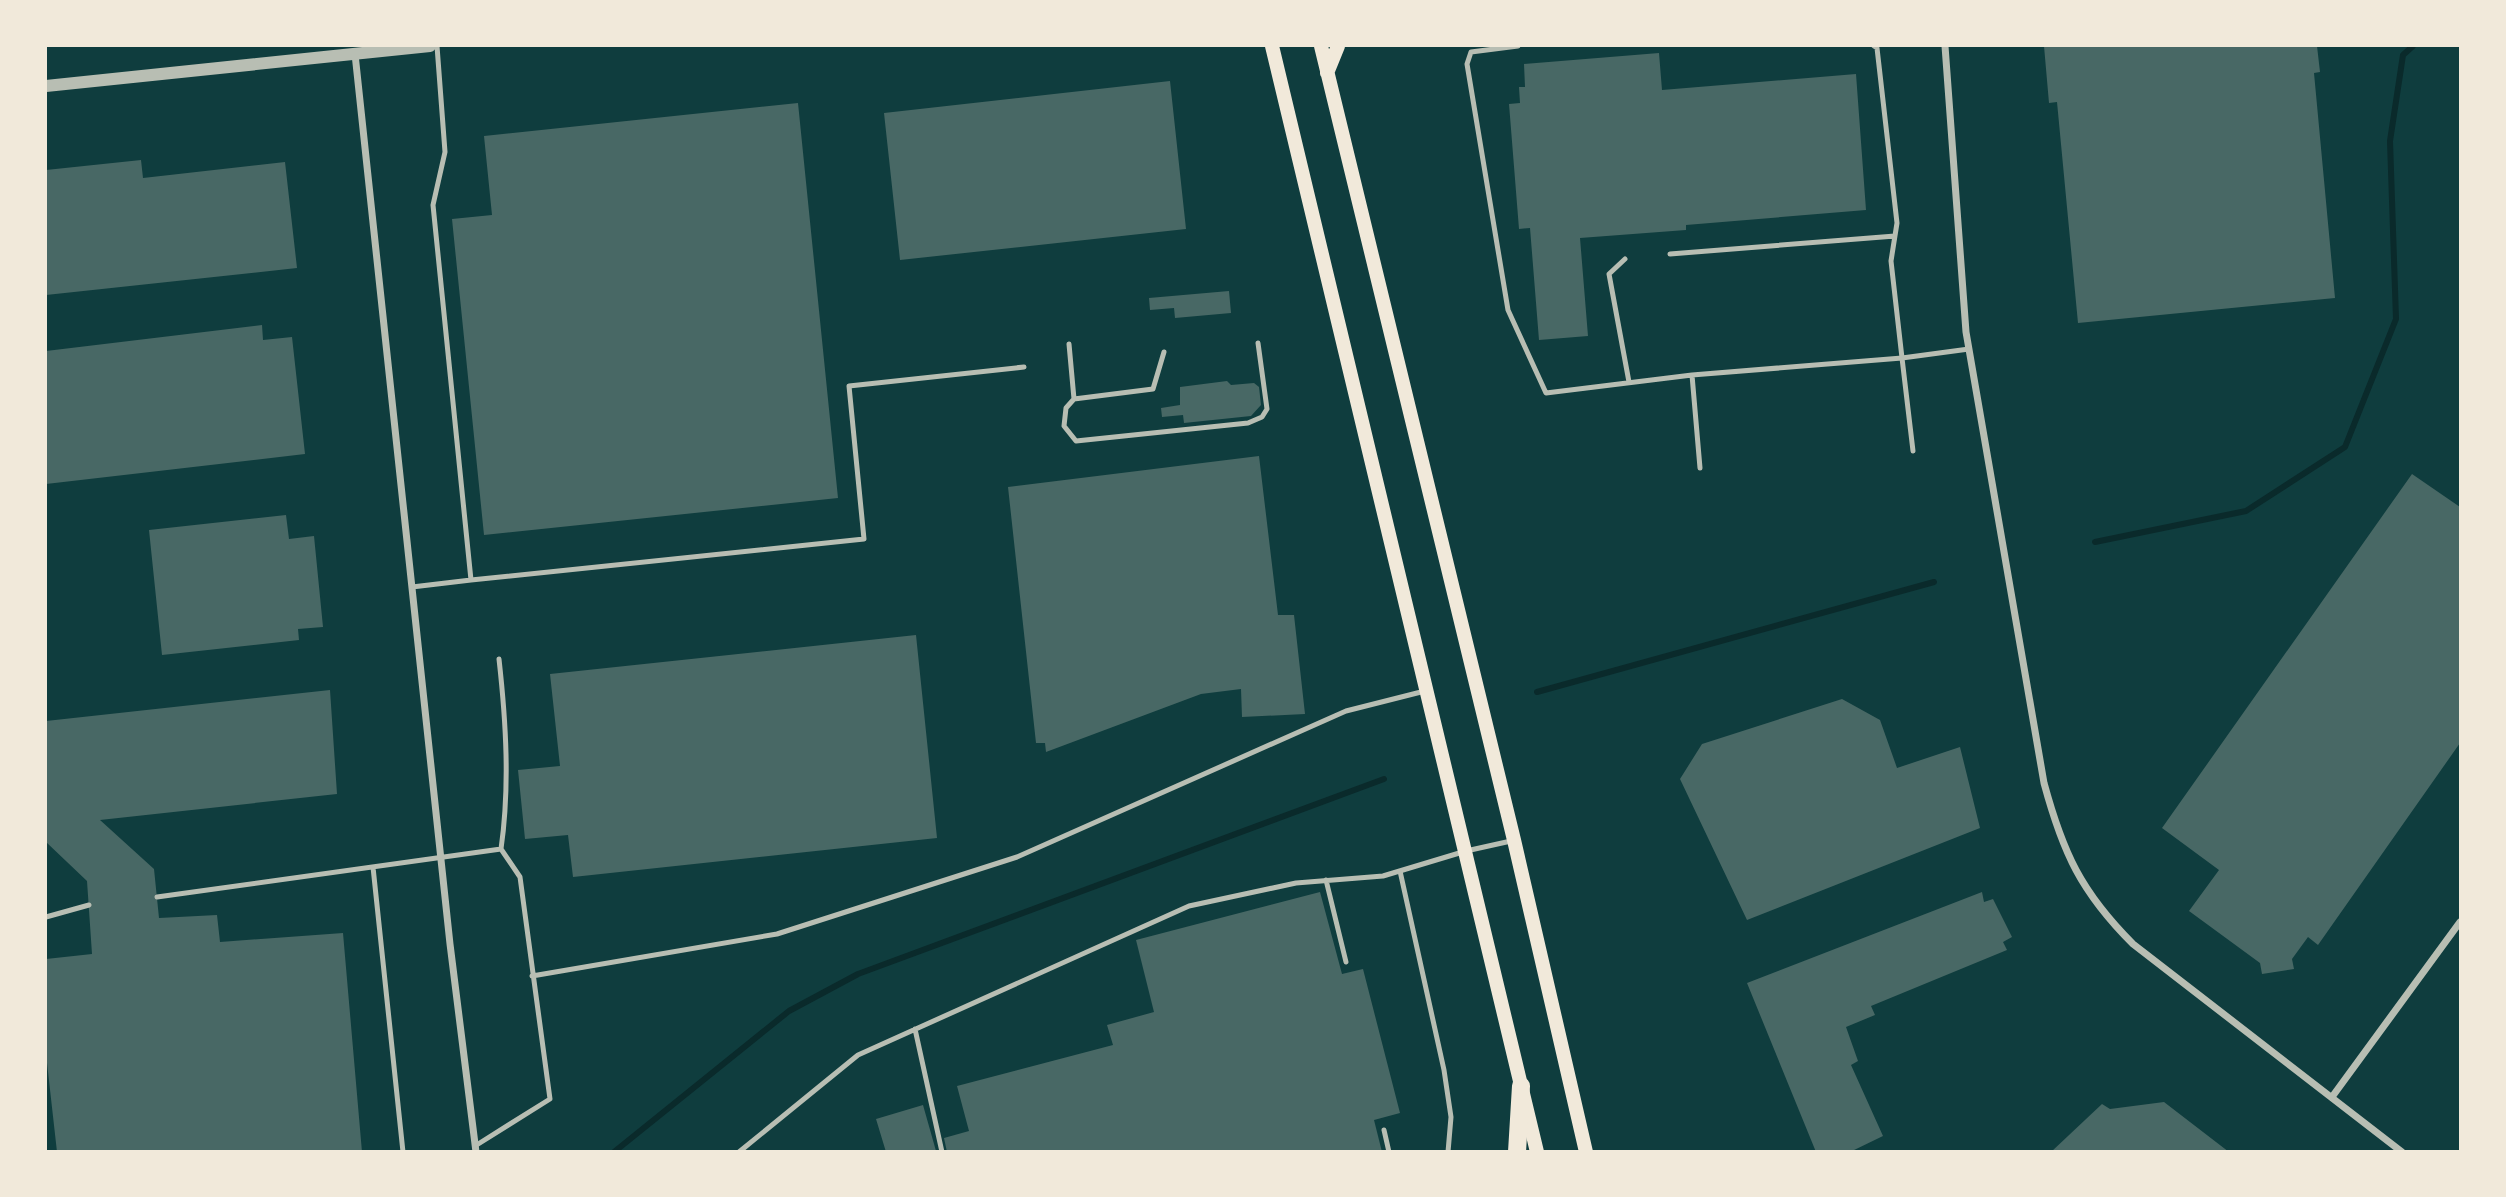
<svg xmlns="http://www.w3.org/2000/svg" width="2506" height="1197" font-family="'Open Sans',sans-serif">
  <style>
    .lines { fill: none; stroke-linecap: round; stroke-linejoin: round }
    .stream { stroke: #0a2a2b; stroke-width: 6 }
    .building { fill: #486865 }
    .service { stroke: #b8beb3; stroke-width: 5 }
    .minor { stroke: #b8beb3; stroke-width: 7 }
    .tertiary { stroke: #b8beb3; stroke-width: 12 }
    .secondary { stroke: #f1e9da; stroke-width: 14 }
    .motorway { stroke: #f1e9da; stroke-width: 18 }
  </style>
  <rect width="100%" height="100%" fill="#0f3d3e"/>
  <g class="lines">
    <path class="stream" d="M2095,542L2246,511L2345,447L2396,319L2390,141L2403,55L2413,46
      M1537,692L1934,582
      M614,1152L789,1011L858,974L1384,779"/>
  </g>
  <path class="building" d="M2044,46H2317L2320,72L2314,73L2335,298L2078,323L2057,102L2049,103Z
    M1659,53L1662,90L1856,74L1866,210L1686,225V230L1580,238L1588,336L1539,340L1530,228L1519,229L1509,104L1520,103L1519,87H1525L1524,64Z
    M1170,81L1186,229L900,260L884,113Z
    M798,103L838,498L484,535L452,219L492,215L484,136Z
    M141,160L143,178L285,162L297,268L46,295V170Z
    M1229,291L1231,313L1175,318L1174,308L1150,310L1149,298Z
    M262,325L263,340L292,337L305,454L46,484V351Z
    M1227,381L1231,385L1254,383L1259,387L1261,405L1251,416L1184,423L1183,415L1162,417L1161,408L1180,405V387Z
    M1259,456L1278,615H1294L1305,714L1242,717L1241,689L1201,694L1046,752L1045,743H1036L1008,487Z
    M2412,474L2460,507V743L2318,945L2308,937L2292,959L2294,969L2262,974L2260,963L2189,911L2219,870L2162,828Z
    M286,515L289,539L314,536L323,627L298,629L299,640L162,655L149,530Z
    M916,635L937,838L573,877L568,835L525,839L518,770L560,766L550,674Z
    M330,690L337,794L100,820L154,869L159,918L217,915L220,942L343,933L362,1152H57L46,1054V959L92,954L87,881L46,842V721Z
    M1842,699L1880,720L1897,768L1960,747L1980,828L1747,920L1680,779L1702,744Z
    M1320,892L1342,974L1363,969L1400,1113L1374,1120L1382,1152H947L944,1138L969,1131L957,1086L1113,1045L1107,1025L1154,1012L1136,940Z
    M1982,892L1984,902L1993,899L2012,937L2003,942L2007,950L1871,1006L1875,1015L1846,1027L1858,1061L1851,1065L1883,1136L1850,1152H1816L1747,983Z
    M2164,1102L2229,1152H2051L2102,1104L2110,1109Z
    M923,1105L936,1151L886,1152L876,1119Z"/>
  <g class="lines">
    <path class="service" d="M1518,46L1471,52L1467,64L1508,310L1546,393L1692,375L1902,358L1913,451
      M1874,46L1877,48L1897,223L1891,261L1902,358L1969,349
      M1670,254L1895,236
      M1625,259L1609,274L1629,382
      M1069,344L1074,399
      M1164,352L1153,389L1074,399L1066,408L1064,426L1076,441L1248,423L1262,417L1267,409L1258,343
      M1692,375L1700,468
      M471,580L864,539L849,386L1024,367
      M412,587L471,580L433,205L445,152L437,46
      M499,659C506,722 510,786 501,849
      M373,867L403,1152
      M1400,871L1444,1070L1451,1117L1448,1152
      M1326,880L1346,962
      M157,897L501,849L520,877L550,1099L475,1146
      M46,917L89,905
      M532,976L777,934L1017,857L1346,711L1425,691
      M915,1029L942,1152
      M1384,1130L1389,1152
      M739,1152L858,1055L1189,906L1296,883L1383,876L1466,851L1511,841"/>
    <path class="minor" d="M1945,46L1966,332L2044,783C2063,853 2081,892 2133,944L2402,1152
      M355,54L450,944L476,1152
      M2332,1097L2460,922"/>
    <path class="tertiary" d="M46,86L430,46"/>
    <path class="secondary" d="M1272,46L1537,1152
      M1321,46L1514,840L1586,1152
      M1327,73L1338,46"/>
    <path class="motorway" d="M1517,1152L1521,1086"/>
  </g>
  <rect width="2506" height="1197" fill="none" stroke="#f1e9da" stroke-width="94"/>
</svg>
